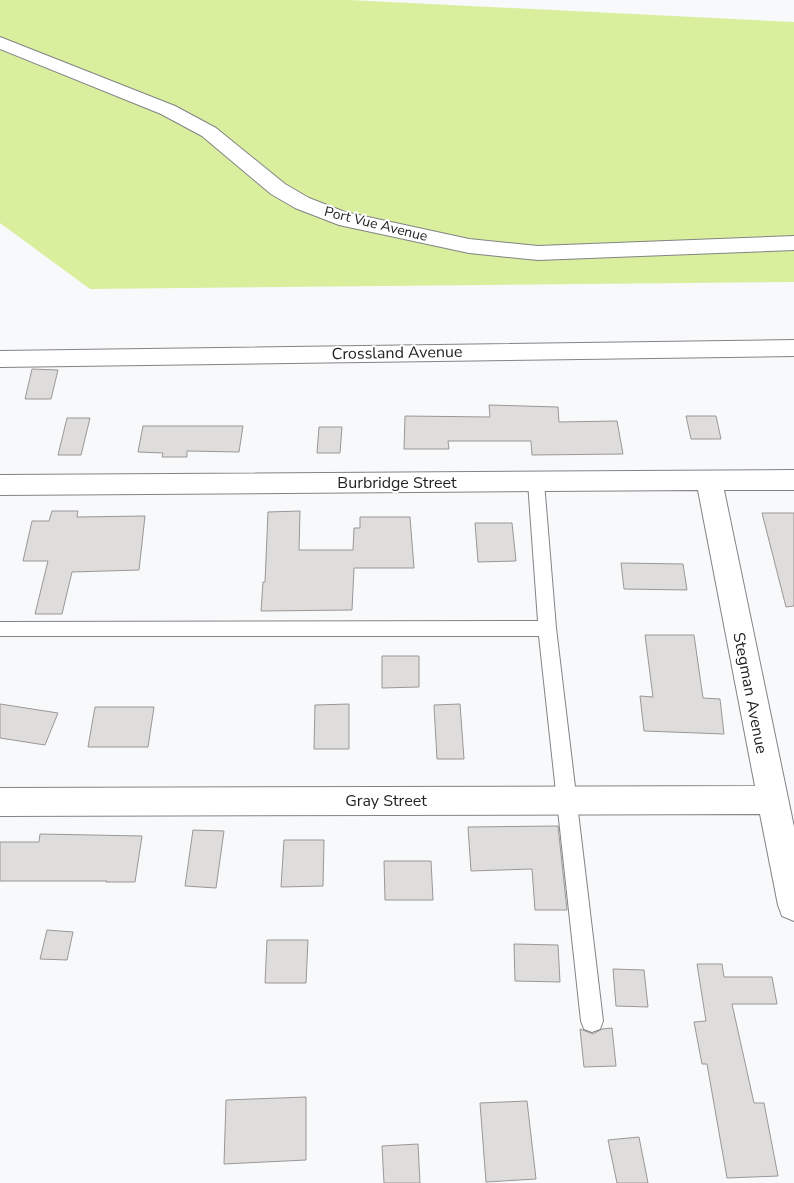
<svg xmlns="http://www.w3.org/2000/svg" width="794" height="1183" font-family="'Nunito Sans',sans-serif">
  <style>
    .green { fill: #d9ef9e }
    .building { fill: #dfdcdc; stroke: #9a9797 }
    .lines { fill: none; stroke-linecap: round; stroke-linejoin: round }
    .lane-casing { stroke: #828385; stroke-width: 2 }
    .street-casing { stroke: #828385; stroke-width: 2 }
    .lane { fill: #fff; fill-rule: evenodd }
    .street { fill: #fff; fill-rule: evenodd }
    .labels { text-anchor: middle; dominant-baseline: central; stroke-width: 4; stroke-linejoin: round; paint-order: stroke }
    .far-street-label { font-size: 14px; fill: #222323; stroke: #fff }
    .street-label { font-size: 16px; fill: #222323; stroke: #fff }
  </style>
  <rect width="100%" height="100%" fill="#f8f9fb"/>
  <path class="green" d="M0,0H349L794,22V282L90,289L0,223Z"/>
  <path class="building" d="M32,369L58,370L51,399H25Z
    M489,405L558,407L559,422L617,421L623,454L532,455L531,441H448L449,449H404L405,416L490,417Z
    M686,416H716L721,439H691Z
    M67,418H90L81,455H58Z
    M143,426H243L239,452L187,451V457H162L163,453L138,452Z
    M319,427H342L340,453H317Z
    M52,511H78L77,517L145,516L139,570L72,572L62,614H35L48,561H23L32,521H49Z
    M300,511L299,550H353L354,528H360V517H410L414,568H354L352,610L261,611L263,582H265L268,512Z
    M762,513H794V606L786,607Z
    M475,523H512L516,561L478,562Z
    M621,563L683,564L687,590L624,589Z
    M645,635H694L703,698L720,699L724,734L644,731L640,696L653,697Z
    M382,656H419V687L382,688Z
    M0,704L58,713L45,745L0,738Z
    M349,704V749H314L315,705Z
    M460,704L464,759H437L434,705Z
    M95,707H154L148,747H88Z
    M558,826L567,910H535L532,869L471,871L468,827Z
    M193,830L224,831L216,888L185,886Z
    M40,834L142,836L135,882H106L107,881H0V842H39Z
    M284,840H324L323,886L281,887Z
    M384,861H431L433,900H385Z
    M47,930L73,932L67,960L40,959Z
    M267,940H308L306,983H265Z
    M514,944L558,945L560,982L515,981Z
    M697,964H722L724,977H772L777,1004H732L754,1103H764L778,1176L727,1178L707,1064H702L694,1022L706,1021Z
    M613,969L644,970L648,1007L616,1006Z
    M612,1028L616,1066L584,1067L580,1029L593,1034L602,1029Z
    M306,1097V1160L224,1164L226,1100Z
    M527,1101L536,1179L486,1182L480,1103Z
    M639,1137L648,1183H617L608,1140Z
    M418,1144L420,1183H384L382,1146Z"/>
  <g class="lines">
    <defs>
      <path id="lane" d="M536,476L542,478L544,482L556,628L603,1021L600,1029L592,1032L584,1029L581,1021L539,636H0V622L538,621L528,482L530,478Z"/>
      <path id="street" d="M0,37L175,106L216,128L285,184L309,198L345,212L469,239L538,246L794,236V250L538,260L469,253L339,225L295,208L271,194L202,136L161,114L0,49Z
        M794,340V356L0,367V351Z
        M794,470V490H724L794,827V921L782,916L778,905L760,814L0,816V788L755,786L698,490L0,495V475Z"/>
    </defs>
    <use href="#lane" class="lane-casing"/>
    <use href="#street" class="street-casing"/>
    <use href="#lane" class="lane"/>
    <use href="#street" class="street"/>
  </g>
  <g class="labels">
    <g class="far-street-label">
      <text transform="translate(376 224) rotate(14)">Port Vue Avenue</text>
    </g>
    <g class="street-label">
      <text transform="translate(397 353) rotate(-1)">Crossland Avenue</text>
      <text x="397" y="483">Burbridge Street</text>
      <text transform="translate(750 693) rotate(79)">Stegman Avenue</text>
      <text x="386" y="801">Gray Street</text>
    </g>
  </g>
</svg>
